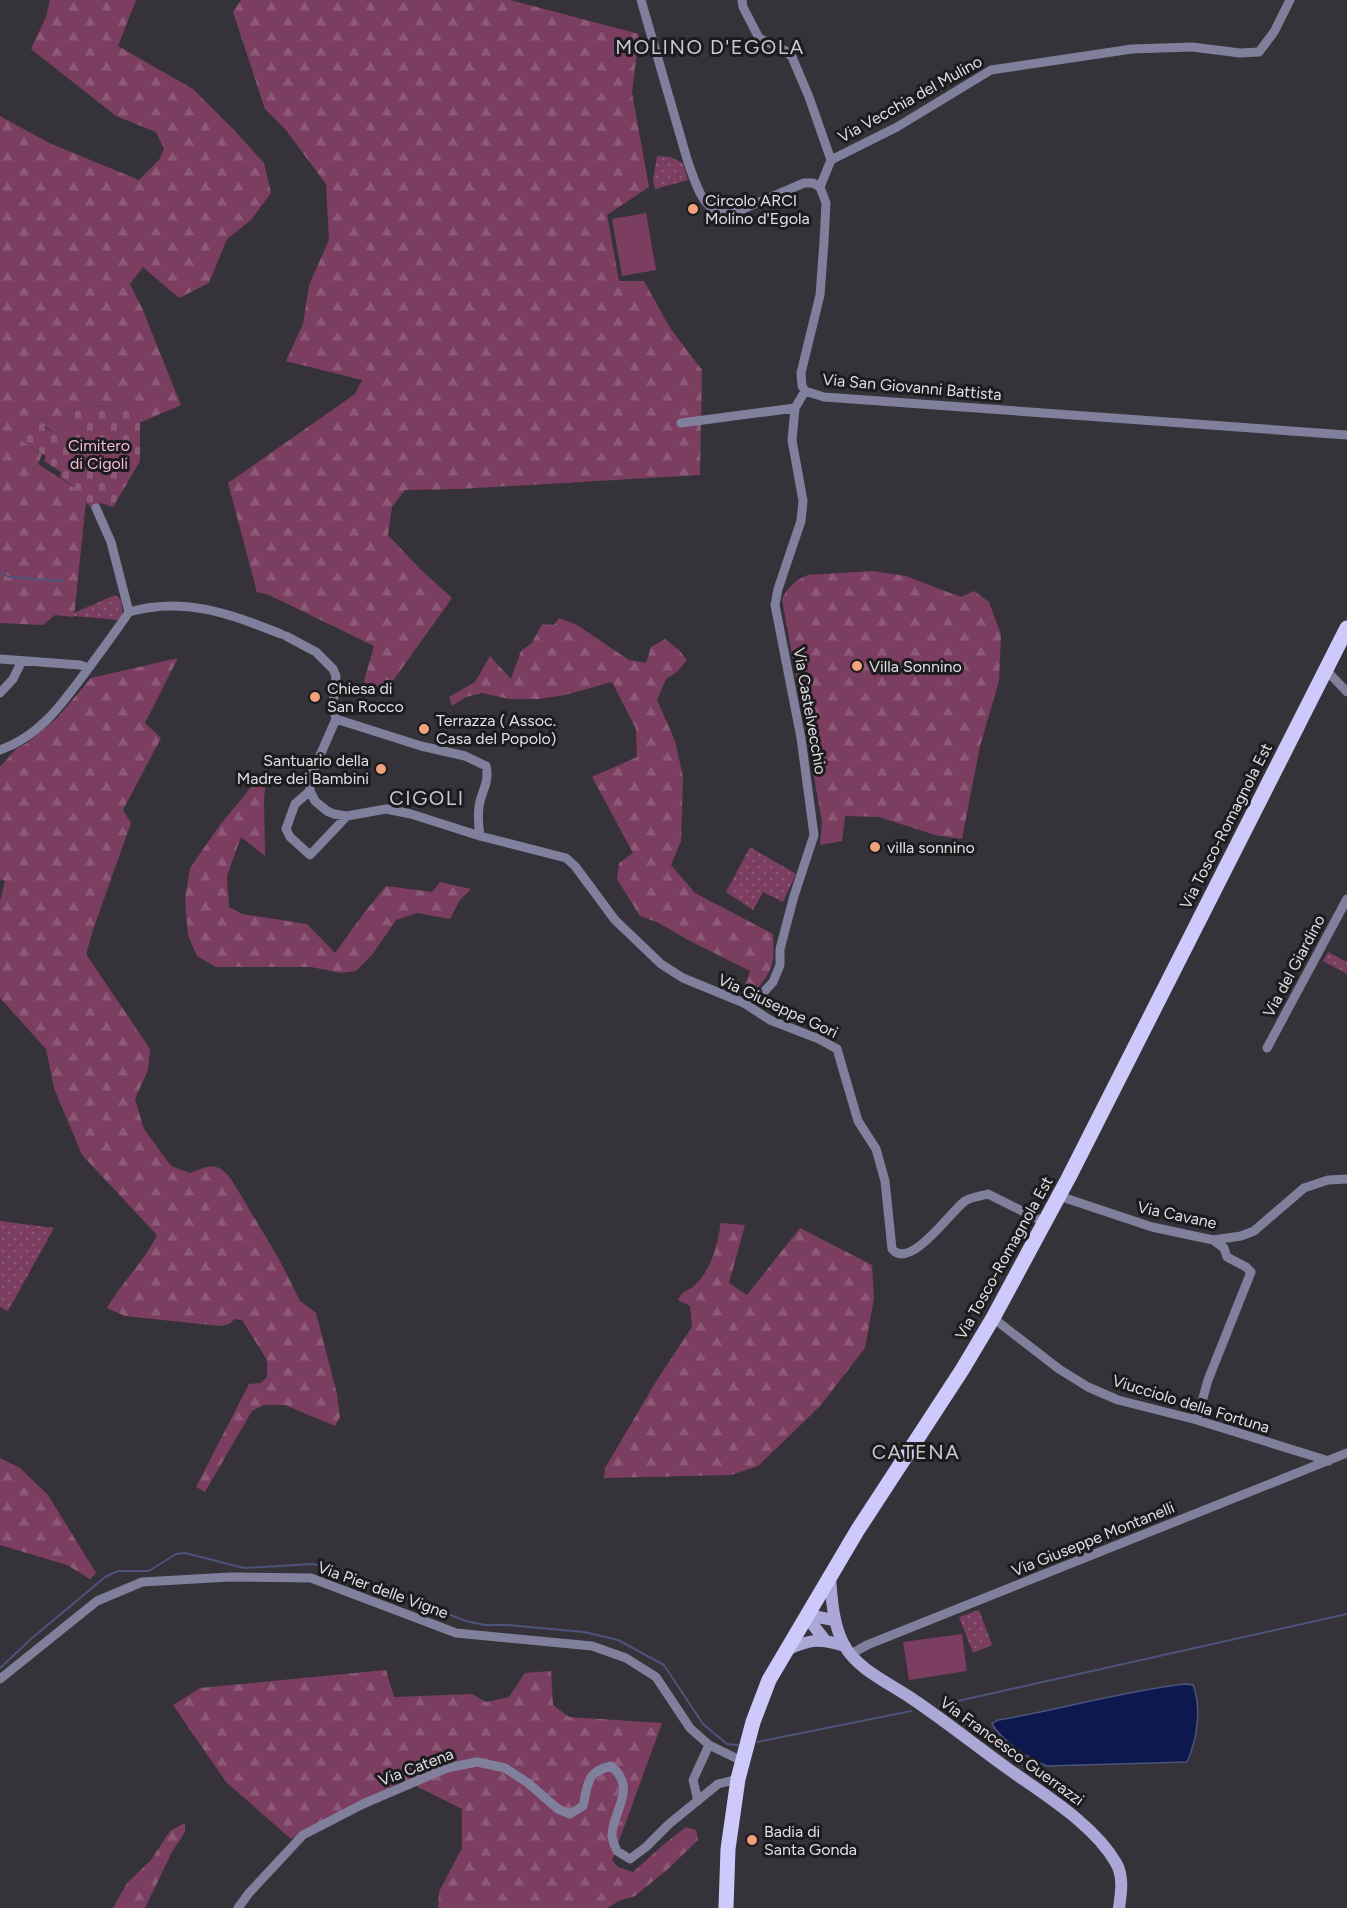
<svg xmlns="http://www.w3.org/2000/svg" width="1347" height="1908" font-family="Figtree,sans-serif">
  <style>
    .green { fill: url(#green-dots) }
    .forest { fill: url(#forest-firs) }
    .cemetery { fill: url(#cemetery-stones) }
    .pitch { fill: #7b3e60 }
    .water { fill: #0d194e; stroke: #4c547b; stroke-width: 1.5 }
    .lines { fill: none; stroke-linecap: round; stroke-linejoin: round }
    .stream { stroke: #4c547b; stroke-width: 2 }
    .minor { stroke: #807f9c; stroke-width: 9 }
    .secondary { stroke: #aba8d7; stroke-width: 12 }
    .primary { stroke: #cdcafb; stroke-width: 15 }
    .poi-dot { fill: #f1a17c; stroke: #1c1b1e; stroke-width: 2 }
    .labels { text-anchor: middle; dominant-baseline: central; stroke-width: 6; stroke-linejoin: round; paint-order: stroke }
    .street-label { font-size: 16px; fill: #e0dee3; stroke: #1c1b1e }
    .poi-label { font-size: 16px; fill: #e0dee3; stroke: #1c1b1e; text-anchor: start }
    .park-label { font-size: 16px; fill: #f6bbd9; stroke: #1c1b1e }
    .quarter-label { font-size: 20px; letter-spacing: 1.5px; fill: #ccc7d1; stroke: #1c1b1e }
  </style>
  <defs>
    <pattern id="green-dots" width="8" height="8" patternUnits="userSpaceOnUse" patternTransform="scale(1.5)"><rect width="8" height="8" fill="#7b3e60"/><path d="M2 2h.1M6 6h.1" fill="none" stroke="#8d5977" stroke-width="1.8" stroke-linecap="round"/></pattern>
    <pattern id="forest-firs" width="22" height="20" patternUnits="userSpaceOnUse" patternTransform="scale(1.5)"><rect width="22" height="20" fill="#7b3e60"/><path d="M5 1l3.5 6h-7zM16 11l3.5 6h-7z" fill="#8d5977"/></pattern>
    <pattern id="cemetery-stones" width="16" height="16" patternUnits="userSpaceOnUse" patternTransform="scale(1.5)"><rect width="16" height="16" fill="#7b3e60"/><path d="M2 7V4a2 2 0 0 1 4 0v3zM10 15v-3a2 2 0 0 1 4 0v3z" fill="#8d5977"/></pattern>
  </defs>
  <rect width="100%" height="100%" fill="#36323a"/>
  <path class="green" d="M657,156L670,157L683,163L688,180L655,189L653,180Z
    M115,595L121,600C122,608 124,613 119,620L74,616V613Z
    M750,847L796,874L783,902L763,892L753,910L726,892Z
    M1328,952L1347,962V974L1323,961Z
    M0,1221L54,1228L8,1311L0,1307Z
    M979,1610L992,1645L973,1653L959,1617Z"/>
  <path class="forest" d="M50,0H136L118,46L193,89L235,131L264,163L271,193L251,220L227,239L209,283L179,298L143,267L130,284L142,308L181,405L139,423L140,407L73,406L74,416L67,432H54L44,426L48,420L43,417L38,423L18,438L42,454L38,464L75,488L86,501L74,617L55,615L43,625L0,623V116L49,143L139,180L159,160L164,149L156,132L116,116L31,49L46,17Z
    M241,0H510L639,34L632,93L649,187L607,215L619,281H644L670,328L702,370L700,475L460,489L405,490L392,507L388,535L420,569L452,598L385,692L363,685L374,646L269,595L257,592L228,483L355,394L362,380L286,361L303,324L309,285L329,240L326,184L285,129L265,109L233,12Z
    M872,571L906,576L961,597L974,591L989,602L1001,635L999,681L980,746L962,839L935,835L879,817L845,816L842,841L820,845L822,822L782,599C788,587 795,580 808,575Z
    M559,618L577,625L629,660L646,663L651,647L665,639L679,650L687,660L677,672L666,679L657,700L675,741L683,777L681,841L671,865L695,893L773,934C774,963 775,968 755,991L744,988L750,971L688,940L659,923L640,916L617,879L619,863L633,853L592,777L637,757L636,729L612,682L565,695L539,699H509L482,693L466,697L452,706L449,697L475,682L490,656L511,679L521,651L532,643L542,624L554,625Z
    M178,658L145,723L161,738L123,810L131,823L94,927L86,954L150,1049L148,1070L135,1099L144,1129L171,1166L190,1173C209,1166 217,1161 231,1179L279,1259L300,1301L316,1313L337,1394L340,1417L335,1426L285,1405H264L252,1411L205,1492L196,1487L249,1384L261,1383L267,1377V1360L242,1320L235,1319L229,1324L220,1326L125,1316L107,1308C122,1282 144,1262 157,1235L82,1155L54,1088L46,1049L0,998V902L5,881L0,879V767L17,748L27,743L58,717L91,678Z
    M267,768L264,801L265,856L241,837L227,876L229,907L242,914L307,924L335,953L364,913L386,886L432,892L440,882L471,889L460,900L450,919L417,913L396,920L372,955L356,971L341,973L311,967H216L197,956L188,935L185,899L190,868L220,825Z
    M721,1223L745,1225L729,1283L747,1295L800,1228L872,1265L874,1298L865,1348L820,1406L758,1466L731,1475L604,1478L605,1468L657,1380L692,1327L690,1306L678,1300C685,1288 687,1292 695,1285C712,1269 717,1245 721,1223Z
    M0,1458L20,1468L48,1495L96,1573L90,1579L67,1565L0,1545Z
    M386,1670L394,1697L472,1694L486,1702L509,1697L525,1673L551,1671L553,1705L569,1717L662,1723L612,1860L618,1867L633,1872L663,1845L686,1827L696,1830L698,1840L668,1869L635,1896L619,1901L607,1908H438L439,1892L462,1848V1809L404,1780L291,1839L226,1782L173,1705L200,1688Z
    M185,1823V1832L172,1852L145,1908H113L127,1883L151,1860L170,1831Z"/>
  <path class="cemetery" d="M73,406L140,407V461L113,507L101,503L91,508L75,488L60,477L61,472L44,461L46,456L17,438L30,418L38,423L43,417L48,420L44,427L53,432L57,427L67,432L74,416Z"/>
  <path class="pitch" d="M646,213L656,270L622,276L612,219Z
    M962,1634L967,1671L909,1680L903,1642Z"/>
  <path class="water" d="M1185,1684L1193,1685C1202,1708 1197,1740 1187,1762L1047,1766C1029,1759 1002,1741 992,1724L998,1720C1060,1710 1122,1691 1185,1684Z"/>
  <g class="lines">
    <path class="stream" d="M0,572L9,577L63,581
      M0,1668L31,1639L105,1577L118,1571H149L176,1554L185,1553L244,1568L312,1564L335,1568L356,1582L384,1589L466,1621L485,1625H507L584,1632L618,1640L664,1665L703,1724L727,1744L738,1745
      M940,1705L1347,1614
      M757,1742L911,1711"/>
    <path class="minor" d="M641,0L687,159C695,181 702,215 731,214L804,183H813L820,187L826,203L824,242L820,295L801,373L802,386L805,391L824,397L1347,435
      M742,0L743,7L759,38L786,51L792,57L809,97L831,160
      M820,187L831,160L897,127L991,70L1132,49L1192,47L1240,53L1259,52L1274,32L1290,0
      M681,423L795,408
      M96,508L111,542L129,612
      M286,636L316,652L333,669L336,676L333,704L336,719L310,778V791L315,801L327,811L334,814L347,816L386,809L411,814L480,836L566,858L575,866L615,920L661,964L683,978L744,1003L770,1020L819,1039L837,1049L858,1121L876,1149L885,1181L892,1249C910,1271 950,1212 965,1201C971,1197 981,1196 988,1194L1044,1222
      M0,659L80,665L88,668
      M1326,670L1347,692
      M0,693L13,679L22,661
      M336,719L421,746L465,756L486,766C489,779 485,785 481,798C477,810 478,823 480,836
      M0,750C41,736 63,702 88,669C102,650 116,631 129,612C185,596 230,614 281,634
      M310,791L295,804L286,829L290,837L310,855L347,816
      M744,1003L762,994L773,982L780,965V949L794,896L814,835L801,738L775,605L778,589L801,521L803,501L792,440L795,408L805,391
      M1267,1048L1347,899
      M1059,1196L1152,1227L1213,1240L1241,1236L1254,1231L1304,1188L1328,1180L1347,1179
      M993,1318L1059,1369L1088,1387L1118,1400L1197,1420L1329,1461
      M1197,1420L1208,1380L1251,1272L1246,1267L1227,1257L1224,1248L1213,1240
      M851,1654L867,1645L1347,1453
      M0,1679L97,1601L142,1582L230,1577L311,1578L456,1633L592,1646L626,1658L656,1677L690,1728L709,1745L742,1761
      M698,1801L693,1780L709,1745
      M238,1908L249,1893L303,1835L363,1804L447,1768L477,1762L505,1768L528,1783L558,1809L570,1814L583,1806C588,1784 586,1772 611,1766C639,1789 611,1812 612,1837C613,1842 615,1847 617,1851L630,1859L646,1847L669,1824L718,1784L738,1779"/>
    <path class="secondary" d="M830,1578C832,1601 833,1624 844,1645C857,1669 889,1683 911,1698C944,1720 975,1745 1007,1768C1043,1794 1094,1824 1116,1863C1124,1876 1121,1894 1119,1908
      M807,1615L834,1620
      M806,1616L824,1639
      M786,1650C811,1639 819,1638 845,1646"/>
    <path class="primary" d="M726,1908L728,1849L738,1779L753,1722L769,1680L857,1531L962,1370L993,1318L1069,1177L1347,628"/>
  </g>
  <g class="poi-dot">
    <circle cx="693" cy="209" r="6"/>
    <circle cx="857" cy="666" r="6"/>
    <circle cx="315" cy="697" r="6"/>
    <circle cx="424" cy="729" r="6"/>
    <circle cx="381" cy="769" r="6"/>
    <circle cx="875" cy="847" r="6"/>
    <circle cx="752" cy="1840" r="6"/>
  </g>
  <g class="labels">
    <g class="street-label">
      <text transform="translate(910 99) rotate(-29)">Via Vecchia del Mulino</text>
      <text transform="translate(912 387) rotate(5)">Via San Giovanni Battista</text>
      <text transform="translate(810 711) rotate(80)">Via Castelvecchio</text>
      <text transform="translate(1226 826) rotate(-63)">Via Tosco-Romagnola Est</text>
      <text transform="translate(1294 966) rotate(-62)">Via del Giardino</text>
      <text transform="translate(778 1006) rotate(25)">Via Giuseppe Gori</text>
      <text transform="translate(1177 1215) rotate(12)">Via Cavane</text>
      <text transform="translate(1004 1258) rotate(-61)">Via Tosco-Romagnola Est</text>
      <text transform="translate(1191 1404) rotate(17)">Viucciolo della Fortuna</text>
      <text transform="translate(1093 1539) rotate(-22)">Via Giuseppe Montanelli</text>
      <text transform="translate(383 1590) rotate(20)">Via Pier delle Vigne</text>
      <text transform="translate(1012 1751) rotate(36)">Via Francesco Guerrazzi</text>
      <text transform="translate(416 1767) rotate(-21)">Via Catena</text>
    </g>
    <g class="poi-label">
      <text x="705" y="200">Circolo ARCI<tspan x="705" dy="18">Molino d'Egola</tspan></text>
      <text x="869" y="666">Villa Sonnino</text>
      <text x="327" y="688">Chiesa di<tspan x="327" dy="18">San Rocco</tspan></text>
      <text x="436" y="720">Terrazza ( Assoc.<tspan x="436" dy="18">Casa del Popolo)</tspan></text>
      <text x="369" y="760" text-anchor="end">Santuario della<tspan x="369" dy="18">Madre dei Bambini</tspan></text>
      <text x="887" y="847">villa sonnino</text>
      <text x="764" y="1831">Badia di<tspan x="764" dy="18">Santa Gonda</tspan></text>
    </g>
    <g class="park-label">
      <text x="99" y="445">Cimitero<tspan x="99" dy="18">di Cigoli</tspan></text>
    </g>
    <g class="quarter-label">
      <text x="710" y="47">MOLINO D'EGOLA</text>
      <text x="427" y="798">CIGOLI</text>
      <text x="916" y="1452">CATENA</text>
    </g>
  </g>
</svg>
